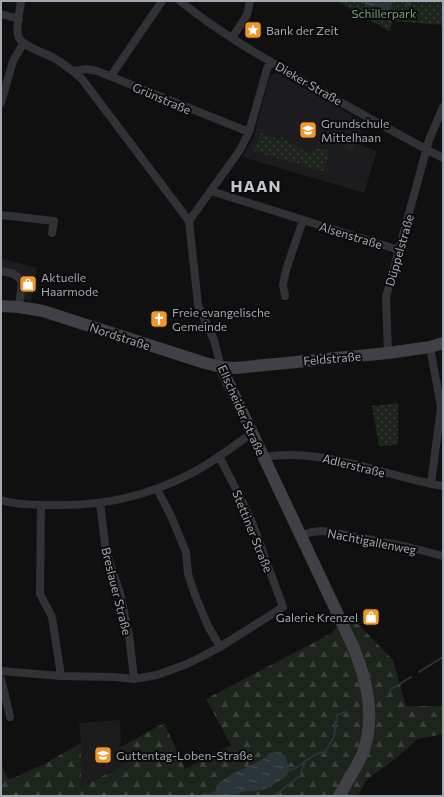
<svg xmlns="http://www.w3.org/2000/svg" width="444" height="797" font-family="Commissioner,sans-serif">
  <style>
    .built { fill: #1c1c1e }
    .grass { fill: #1c241c }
    .forest { fill: url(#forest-firs) }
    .park { fill: url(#park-dots) }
    .water { fill: url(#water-ripples) }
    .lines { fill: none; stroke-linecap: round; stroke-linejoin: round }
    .stream { stroke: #2a3439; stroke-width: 2 }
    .street { stroke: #313236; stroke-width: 8 }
    .secondary { stroke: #3f4146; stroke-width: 12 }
    .labels { text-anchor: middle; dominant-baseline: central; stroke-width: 4; stroke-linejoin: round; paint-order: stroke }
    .park-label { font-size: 12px; fill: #7a9d78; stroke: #0b0b0c }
    .poi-label { font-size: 12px; fill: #a1a8b2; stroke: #0b0b0c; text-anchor: start }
    .street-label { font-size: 12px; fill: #a1a8b2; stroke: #0b0b0c }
    .district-label { font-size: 16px; font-weight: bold; letter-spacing: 1px; fill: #c2c7ce; stroke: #0b0b0c }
  </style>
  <defs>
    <pattern id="forest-firs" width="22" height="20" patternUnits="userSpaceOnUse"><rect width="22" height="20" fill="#1c241c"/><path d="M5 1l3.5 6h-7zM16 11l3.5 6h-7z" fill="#3a413b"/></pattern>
    <pattern id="park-dots" width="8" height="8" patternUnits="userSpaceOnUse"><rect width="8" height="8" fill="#1c241c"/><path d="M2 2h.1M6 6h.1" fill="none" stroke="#3a413b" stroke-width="1.8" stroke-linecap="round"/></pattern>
    <pattern id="water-ripples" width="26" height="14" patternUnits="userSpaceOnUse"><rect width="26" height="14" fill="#2a3439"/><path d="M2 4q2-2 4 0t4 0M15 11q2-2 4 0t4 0" fill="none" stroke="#464f53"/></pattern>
  </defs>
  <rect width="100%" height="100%" fill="#101011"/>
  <path class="built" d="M277,72L363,122L358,144L377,151L364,193L242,157L253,139L270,76Z
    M1,258L37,268L31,301L23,299L21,276L1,268Z
    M120,720L121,747L128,763L81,787V743L79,723Z"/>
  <path class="grass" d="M350,131L359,134L353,152L344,149Z"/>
  <path class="forest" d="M348,614L393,660L406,706H443V734L418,739L389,764L367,779L358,796H1V764L9,780L46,763L81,743V787L128,763L121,747L164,723L185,769L231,745L206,699L332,633Z"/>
  <path class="park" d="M337,1H443V25L393,21L389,31Z
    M261,133L280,140L281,137L311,155L316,147L330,151L324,170L321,171L254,151Z
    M398,403V445L379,446L372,406Z"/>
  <path class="water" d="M359,1H393L390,10L387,12L378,10Z
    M277,752L285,755L290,769L286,777L264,790L242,792L236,796H199L204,793L208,794L216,791L217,784L232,774L264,759L269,753Z"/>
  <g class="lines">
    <path class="stream" d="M405,1L410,5
      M419,672L443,657
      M390,690L411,677
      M288,770L294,769L316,754L325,752L334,737L337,715L345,712
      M274,796L300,776L305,761"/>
    <path class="street" d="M21,1C20,10 15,30 19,38C24,47 45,53 54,58C64,64 73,71 82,79L189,221L198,305L214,340L221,367
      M180,1C217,31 260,56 302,80C349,107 395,133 443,158
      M1,14L19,19
      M232,38L247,15L250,1
      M74,71L86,69L97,71L249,132
      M111,76L162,1
      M1,103L13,61L23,44
      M211,191L399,250
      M1,215L54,221L52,233
      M189,221L240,150L249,132L267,69L270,61
      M1,271L14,274L22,281L19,307
      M285,296L283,285L286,270L303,220
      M430,347L441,407L431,484
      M388,353L386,297L429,140L443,107
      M263,457C325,447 383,476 443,486
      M157,489L171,516L186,552L188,574L195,595L208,626L220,647
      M1,500C18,505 38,505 56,505C102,506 147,496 188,475C211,464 231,448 252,433
      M100,503L106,551L120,593L129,635L134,679
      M41,505L40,594L52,617L61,676
      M301,535L312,532L322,531L341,534L408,547L443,556
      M1,671L61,676L114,677L134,679L157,675L187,664L203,656L220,647L283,607L252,522L243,503L219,456
      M1,679L10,717"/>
    <path class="secondary" d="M1,306L19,307L43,311L205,363L221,367L235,368L388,353L430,347L443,343
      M221,367L351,642C367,678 377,718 362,755C355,770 347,782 339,796"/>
  </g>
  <defs>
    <symbol id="sight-square" viewBox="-11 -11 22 22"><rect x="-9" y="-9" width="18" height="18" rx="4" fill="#f09729" stroke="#0b0b0c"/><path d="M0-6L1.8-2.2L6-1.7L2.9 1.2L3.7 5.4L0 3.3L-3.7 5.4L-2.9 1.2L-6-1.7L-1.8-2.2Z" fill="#fff"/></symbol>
    <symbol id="school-square" viewBox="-11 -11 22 22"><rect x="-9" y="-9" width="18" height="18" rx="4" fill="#f09729" stroke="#0b0b0c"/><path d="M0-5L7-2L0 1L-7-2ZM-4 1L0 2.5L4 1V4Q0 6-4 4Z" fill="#fff"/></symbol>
    <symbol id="shop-square" viewBox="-11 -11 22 22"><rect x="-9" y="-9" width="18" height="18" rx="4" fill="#f09729" stroke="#0b0b0c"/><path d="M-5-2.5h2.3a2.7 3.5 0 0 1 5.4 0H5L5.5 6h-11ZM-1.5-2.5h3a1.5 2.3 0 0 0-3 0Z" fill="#fff"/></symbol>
    <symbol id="church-square" viewBox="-11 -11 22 22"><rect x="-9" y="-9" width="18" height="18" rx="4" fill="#f09729" stroke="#0b0b0c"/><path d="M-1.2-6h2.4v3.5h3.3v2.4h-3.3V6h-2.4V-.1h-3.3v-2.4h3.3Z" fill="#fff"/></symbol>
  </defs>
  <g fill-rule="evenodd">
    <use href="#sight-square" x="243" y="20" width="20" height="20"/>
    <use href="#school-square" x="298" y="120" width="20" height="20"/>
    <use href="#shop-square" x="18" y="274" width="20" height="20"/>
    <use href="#church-square" x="149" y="309" width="20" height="20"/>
    <use href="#shop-square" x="361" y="607" width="20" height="20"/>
    <use href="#school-square" x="93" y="745" width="20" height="20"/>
  </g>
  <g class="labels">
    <g class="park-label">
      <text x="384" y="13">Schillerpark</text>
    </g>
    <g class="poi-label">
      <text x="266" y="30">Bank der Zeit</text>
      <text x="321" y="123">Grundschule<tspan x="321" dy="14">Mittelhaan</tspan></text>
      <text x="41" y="277">Aktuelle<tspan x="41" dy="14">Haarmode</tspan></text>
      <text x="172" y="312">Freie evangelische<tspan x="172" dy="14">Gemeinde</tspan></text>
      <text x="358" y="617" text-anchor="end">Galerie Krenzel</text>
      <text x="116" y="755">Guttentag-Loben-Straße</text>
    </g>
    <g class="street-label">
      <text transform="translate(309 83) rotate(30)">Dieker Straße</text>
      <text transform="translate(162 98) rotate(23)">Grünstraße</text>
      <text transform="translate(351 235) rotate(17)">Alsenstraße</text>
      <text transform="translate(399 250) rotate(-74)">Düppelstraße</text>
      <text transform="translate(120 336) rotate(18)">Nordstraße</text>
      <text transform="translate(332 358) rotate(-5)">Feldstraße</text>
      <text transform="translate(242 410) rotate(66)">Ellscheider Straße</text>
      <text transform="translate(354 465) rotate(14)">Adlerstraße</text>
      <text transform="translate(253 531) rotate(68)">Stettiner Straße</text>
      <text transform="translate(372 541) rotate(11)">Nachtigallenweg</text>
      <text transform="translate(117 591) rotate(76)">Breslauer Straße</text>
    </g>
    <g class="district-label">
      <text x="256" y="185">HAAN</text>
    </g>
  </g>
  <rect width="444" height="797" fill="none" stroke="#a1a8b2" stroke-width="4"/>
</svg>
